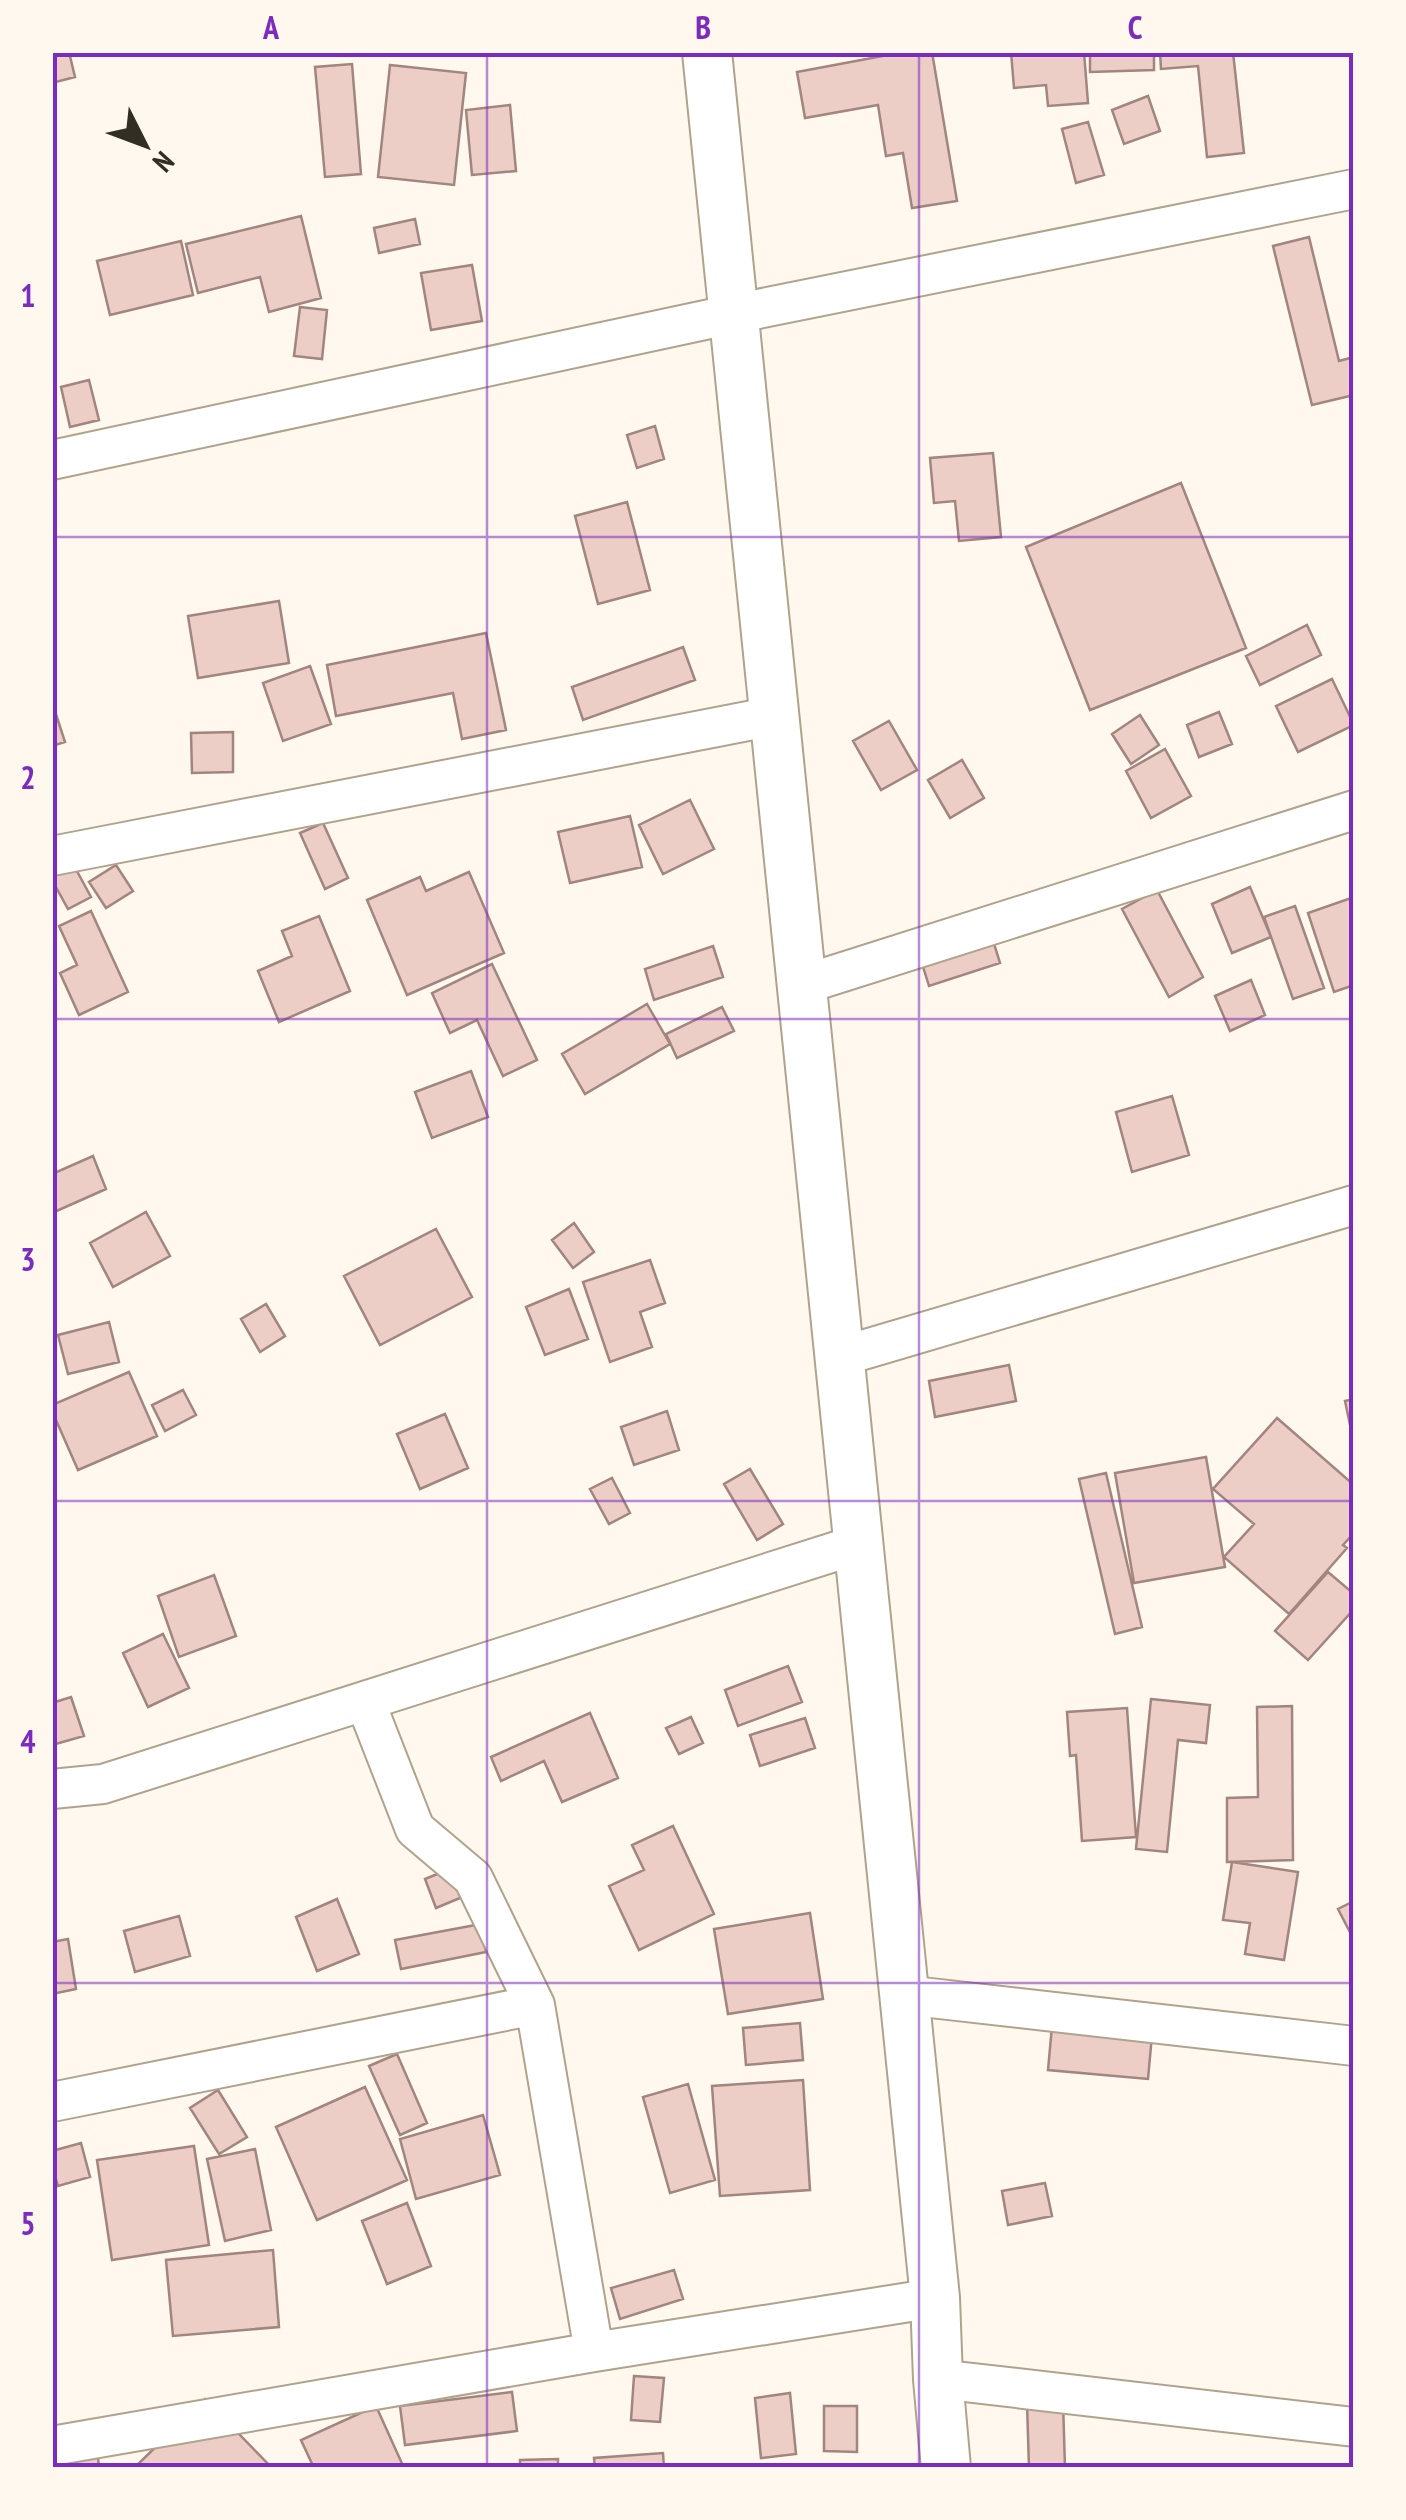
<svg xmlns="http://www.w3.org/2000/svg" width="1406" height="2520" font-family="'PT Sans Narrow',sans-serif">
  <style>
    .building { fill: #eccec7; stroke: #a1857e; stroke-width: 2.5 }
    .lines { fill: none; stroke-linecap: round; stroke-linejoin: round }
    .minor-casing { stroke: #b0a38c; stroke-width: 42 }
    .tertiary-casing { stroke: #b0a38c; stroke-width: 52 }
    .minor { stroke: #fff; stroke-width: 38 }
    .tertiary { stroke: #fff; stroke-width: 48 }
    .grid { fill: none; stroke: #7b2cbf; stroke-width: 2.5; stroke-opacity: 0.55 }
    .neatline { fill: none; stroke: #7b2cbf; stroke-width: 4 }
    .grid-label { font-size: 32px; text-anchor: middle; font-weight: bold; fill: #7b2cbf }
  </style>
  <rect width="100%" height="100%" fill="#fef8ee"/>
  <path class="building" d="M52,52H69L75,77L52,83Z
    M904,52H932L957,201L912,208L903,153L886,156L878,105L805,118L797,72Z
    M1011,52H1084L1088,103L1048,106L1046,85L1014,88Z
    M1090,52H1154V70L1090,72Z
    M1160,52H1233L1244,153L1207,157L1198,66L1161,69Z
    M352,64L361,174L325,177L315,67Z
    M390,65L466,73L454,185L378,177Z
    M1148,96L1160,131L1124,144L1112,110Z
    M510,105L516,171L472,175L466,110Z
    M1088,122L1104,175L1076,183L1062,129Z
    M301,216L321,298L269,312L260,277L198,293L186,244Z
    M415,219L420,244L379,253L374,228Z
    M1309,237L1339,361L1354,357V395L1312,405L1273,246Z
    M181,241L193,295L110,315L97,261Z
    M472,265L482,321L431,330L421,273Z
    M300,307L327,310L322,359L294,356Z
    M89,380L99,420L70,427L61,387Z
    M655,426L664,459L637,468L627,435Z
    M993,453L1001,537L959,541L955,501L934,503L930,458Z
    M1181,483L1246,648L1090,710L1026,547Z
    M627,502L650,590L598,604L575,516Z
    M279,601L289,663L198,678L188,616Z
    M1307,625L1321,655L1260,685L1246,656Z
    M486,633L506,730L462,739L453,693L336,716L327,665Z
    M683,647L695,680L583,720L572,687Z
    M310,666L331,724L283,741L263,683Z
    M1332,679L1354,725L1298,752L1276,706Z
    M52,702L65,742L52,746Z
    M1219,712L1232,744L1199,757L1187,725Z
    M1140,715L1159,745L1131,764L1112,734Z
    M889,721L917,770L881,790L853,741Z
    M233,732V772L192,773L191,733Z
    M1165,749L1191,796L1151,818L1126,771Z
    M962,760L984,798L950,818L928,780Z
    M690,800L714,849L663,874L639,825Z
    M630,816L642,867L570,883L558,832Z
    M323,823L348,878L325,889L300,833Z
    M72,862L91,897L68,909L52,880V872Z
    M116,865L133,891L106,908L89,882Z
    M469,872L504,953L407,995L367,900L420,877L426,891Z
    M1250,887L1271,937L1232,953L1212,904Z
    M1157,890L1203,977L1169,997L1122,909Z
    M1354,897V985L1334,992L1308,913Z
    M1295,906L1324,988L1293,999L1264,917Z
    M91,911L128,992L79,1015L60,973L77,965L59,926Z
    M319,916L350,991L279,1022L258,971L292,956L282,931Z
    M991,934L1000,963L929,986L920,957Z
    M713,946L723,977L654,1000L645,969Z
    M492,964L537,1060L503,1076L477,1020L450,1033L432,993Z
    M1251,980L1265,1015L1230,1031L1215,996Z
    M647,1004L670,1044L585,1094L562,1054Z
    M722,1007L734,1031L677,1058L666,1034Z
    M471,1071L488,1117L432,1138L415,1092Z
    M1172,1096L1189,1155L1132,1172L1116,1112Z
    M93,1156L106,1189L52,1213V1174Z
    M146,1212L170,1256L113,1287L90,1243Z
    M574,1223L594,1252L573,1268L552,1240Z
    M436,1229L472,1297L380,1345L344,1276Z
    M650,1260L665,1303L640,1312L652,1347L610,1362L583,1282Z
    M569,1289L588,1339L545,1355L526,1307Z
    M266,1304L285,1336L260,1352L241,1319Z
    M109,1322L119,1362L68,1374L58,1335Z
    M1009,1365L1016,1401L935,1417L929,1381Z
    M129,1372L157,1436L78,1470L52,1411V1405Z
    M183,1390L196,1415L165,1431L152,1405Z
    M1354,1399V1444L1345,1401Z
    M667,1411L679,1450L634,1465L621,1427Z
    M445,1414L468,1468L420,1489L397,1434Z
    M1277,1418L1354,1485V1533L1343,1545L1347,1548L1289,1614L1224,1557L1254,1524L1213,1489Z
    M1206,1457L1225,1567L1134,1583L1115,1473Z
    M750,1469L783,1524L757,1540L724,1484Z
    M1106,1473L1142,1627L1115,1634L1079,1479Z
    M612,1478L630,1513L609,1524L590,1489Z
    M1328,1572L1354,1594V1609L1308,1660L1275,1631Z
    M214,1575L236,1636L179,1657L158,1596Z
    M163,1634L189,1688L148,1707L123,1653Z
    M788,1666L802,1702L738,1726L725,1690Z
    M71,1697L84,1736L52,1745V1703Z
    M1151,1699L1210,1705L1206,1743L1178,1740L1167,1852L1136,1849Z
    M1292,1706L1293,1860L1227,1862V1798L1258,1797L1257,1707Z
    M1127,1708L1136,1837L1082,1841L1076,1755L1070,1756L1067,1712Z
    M590,1713L618,1778L562,1802L544,1761L501,1781L491,1757Z
    M691,1717L703,1743L679,1754L666,1728Z
    M805,1718L815,1748L760,1766L750,1735Z
    M673,1826L714,1914L639,1950L609,1886L644,1870L632,1845Z
    M1232,1862L1298,1872L1284,1960L1245,1954L1250,1923L1223,1920Z
    M462,1864L472,1893L436,1908L425,1879Z
    M337,1899L359,1954L317,1971L296,1917Z
    M1354,1901V1940L1338,1909Z
    M810,1913L823,1999L728,2014L714,1929Z
    M179,1916L190,1956L135,1972L124,1931Z
    M481,1924L486,1952L401,1969L395,1940Z
    M68,1939L76,1989L52,1994V1942Z
    M800,2023L803,2060L746,2065L743,2028Z
    M1052,2026L1152,2035L1148,2079L1048,2070Z
    M397,2054L427,2123L400,2135L369,2066Z
    M803,2080L810,2190L720,2196L712,2086Z
    M688,2084L715,2180L670,2193L643,2097Z
    M365,2087L407,2180L317,2220L276,2127Z
    M218,2090L247,2137L219,2154L190,2108Z
    M483,2115L500,2175L416,2199L400,2139Z
    M81,2143L90,2177L58,2186L52,2167V2151Z
    M194,2146L209,2245L112,2260L97,2160Z
    M255,2149L271,2230L225,2241L207,2159Z
    M1045,2183L1052,2216L1008,2225L1002,2191Z
    M407,2203L431,2266L387,2284L362,2221Z
    M273,2250L279,2327L173,2336L166,2260Z
    M674,2270L683,2299L620,2319L611,2288Z
    M634,2376L664,2378L660,2422L631,2420Z
    M512,2392L517,2431L405,2445L400,2406Z
    M790,2393L796,2454L761,2458L755,2398Z
    M205,2399L272,2468H134Z
    M1063,2401L1065,2468H1029L1027,2403Z
    M376,2406L404,2468H314L301,2440Z
    M824,2406H857V2452L824,2451Z
    M97,2447L99,2468H52V2453Z
    M663,2453L664,2468H595L594,2458Z
    M558,2459V2468H520V2460Z"/>
  <g class="lines">
    <defs>
      <path id="minor" d="M52,460L733,314L1354,189
        M52,856L774,716
        M802,985L1354,810
        M839,1357L1354,1205
        M365,1701L415,1829L473,1878L535,2005L594,2352
        M52,1789L103,1784L859,1544
        M904,1995L1354,2046
        M52,2102L535,2005
        M938,2379L1354,2427
        M52,2446L594,2352L935,2298"/>
      <path id="tertiary" d="M707,52L935,2298L938,2379L946,2468"/>
    </defs>
    <use href="#minor" class="minor-casing"/>
    <use href="#tertiary" class="tertiary-casing"/>
    <use href="#minor" class="minor"/>
    <use href="#tertiary" class="tertiary"/>
  </g>
  <path class="grid" d="M487,52V2468M919,52V2468M52,537H1354M52,1019H1354M52,1501H1354M52,1983H1354"/>
  <rect width="1406" height="2520" fill="none" stroke="#fef8ee" stroke-width="110"/>
  <g transform="translate(145 145) rotate(132)" stroke="#fef8ee" stroke-width="8" paint-order="stroke">
  <path d="M0-8L18 38L0 25L-18 38Z" fill="#332e24"/>
  <text y="-15" font-size="28" font-weight="bold" text-anchor="middle" fill="#332e24">N</text>
  </g>
  <rect x="55" y="55" width="1296" height="2410" class="neatline"/>
  <g class="grid-label">
    <text x="271" y="39">A</text>
    <text x="703" y="39">B</text>
    <text x="1135" y="39">C</text>
    <text x="28" y="307">1</text>
    <text x="28" y="789">2</text>
    <text x="28" y="1271">3</text>
    <text x="28" y="1753">4</text>
    <text x="28" y="2235">5</text>
  </g>
</svg>
